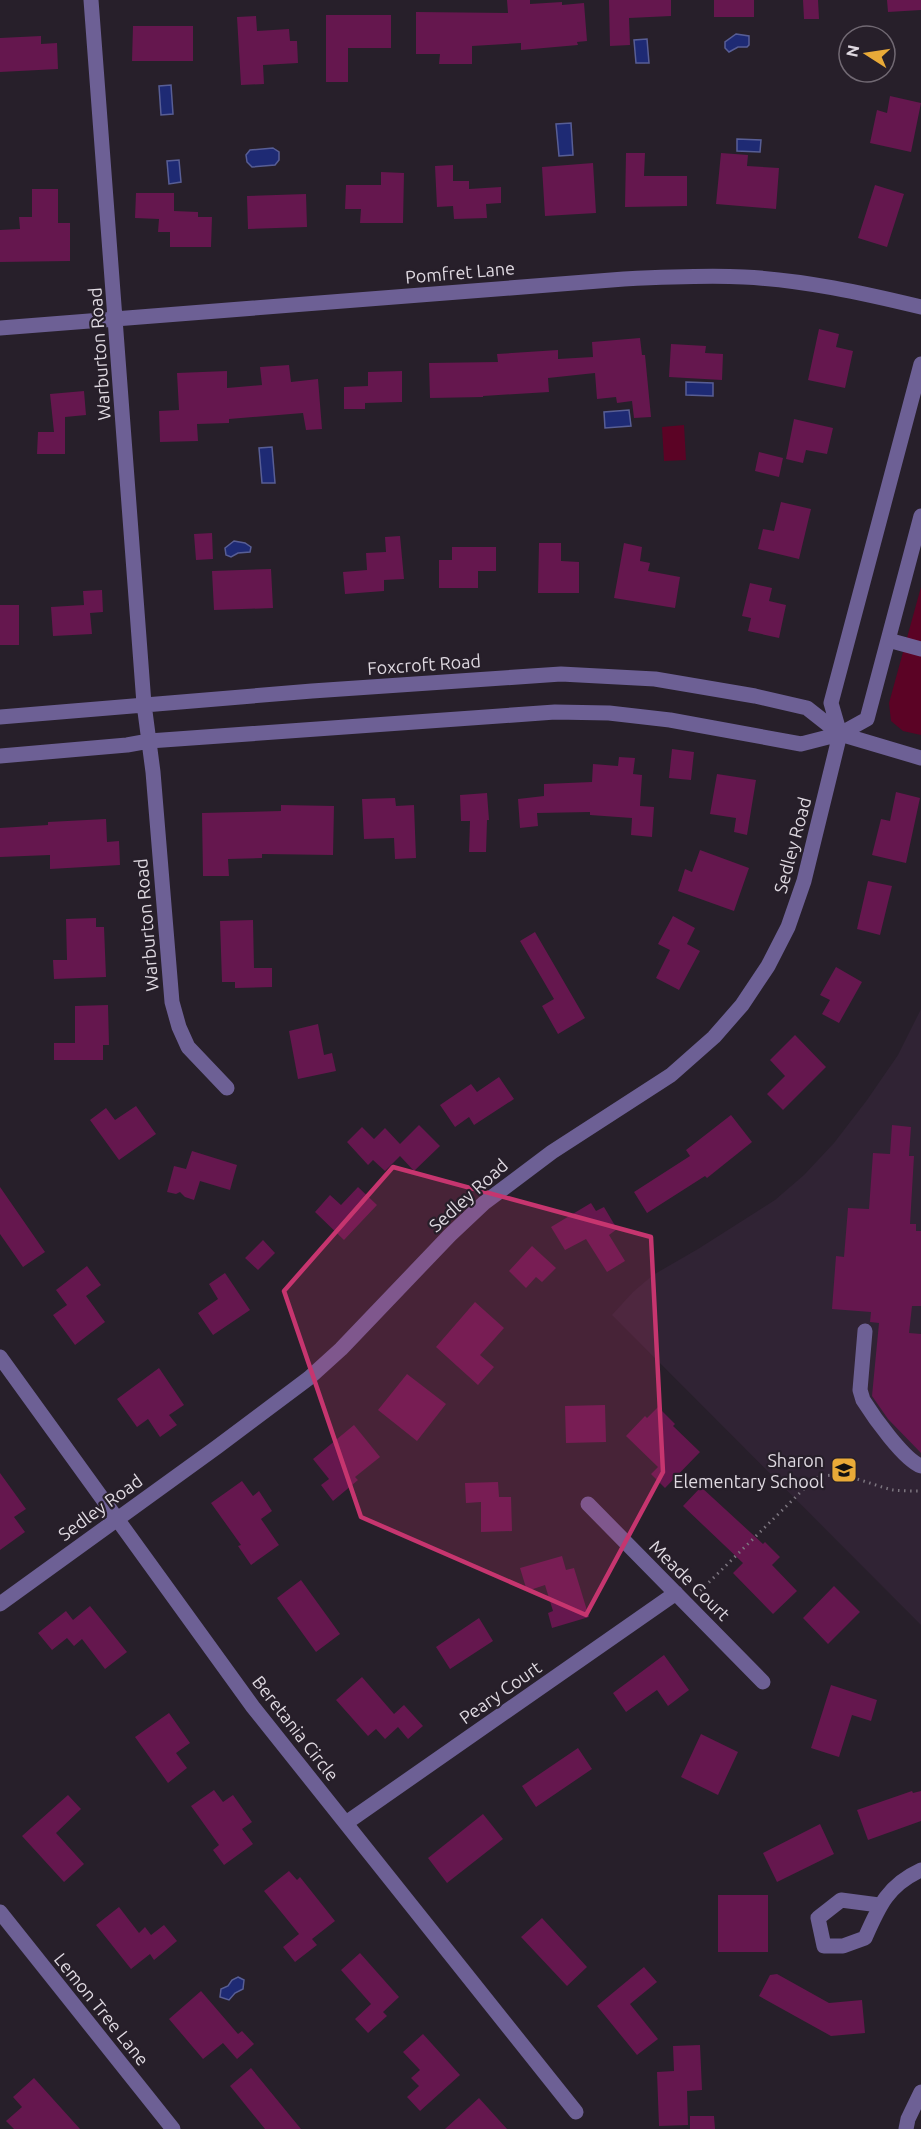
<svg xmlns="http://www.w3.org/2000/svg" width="921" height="2129" font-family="Ubuntu,sans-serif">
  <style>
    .built { fill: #302334 }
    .green { fill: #5b0325 }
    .water { fill: #1e2a74; stroke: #585e95; stroke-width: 1.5 }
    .building { fill: #65174e }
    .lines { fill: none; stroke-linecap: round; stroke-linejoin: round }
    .path { stroke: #7c757f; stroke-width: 3; stroke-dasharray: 1.5 4.5; stroke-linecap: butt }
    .minor { stroke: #6d6095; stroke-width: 15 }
    .marked { fill: #c6356f; fill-opacity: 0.2; stroke: #c6356f; stroke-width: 4.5; stroke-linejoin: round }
    .labels { text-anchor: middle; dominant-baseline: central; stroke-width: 4.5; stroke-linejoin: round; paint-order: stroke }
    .street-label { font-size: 18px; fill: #dfd9e1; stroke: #271f2a }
    .poi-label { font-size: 18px; fill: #dfd9e1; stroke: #271f2a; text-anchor: end }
  </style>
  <rect width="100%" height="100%" fill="#271f2a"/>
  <path class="built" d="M921,1009V1625L612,1315L633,1292L653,1275L698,1249L775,1200L804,1175L834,1143L867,1100L898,1055Z"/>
  <path class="green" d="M684,425L686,460L664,461L662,427Z
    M921,587V735L903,731L891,721L889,703Z"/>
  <path class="water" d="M736,34L749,36V45L747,47H738L729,52L725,48V42Z
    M647,39L649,63H636L634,40Z
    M171,85L173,114L161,115L159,86Z
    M571,123L573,155L559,156L556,124Z
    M737,139L761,140L760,152L737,151Z
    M273,148L279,152V160L275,165L252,167L247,162L246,155L250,150Z
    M179,160L181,182L169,184L167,161Z
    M686,382L713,383V396L686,395Z
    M629,410L631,426L605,428L604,412Z
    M272,447L275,483H262L259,448Z
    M234,541L245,543L251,547L250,552L238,553L231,557L226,555L225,548Z
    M238,1977L244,1980L243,1989L235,1993L229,2000L220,1997L221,1989L228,1986L232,1980Z"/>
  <path class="building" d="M507,0H530V4L562,2V5L584,3L587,41L577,42L578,45L521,50V43L472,46V64H439L440,54H416V12L508,13Z
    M609,0H671V16L629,18L630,45L610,46Z
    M714,0H754V17H714Z
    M803,0H818L819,19H804Z
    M887,0H921V10L888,12Z
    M326,15H391V48H348V82H326Z
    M256,16L257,31L289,29L290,41H297L298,63L263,65L264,84L241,85L237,17Z
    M133,26H193V61H132Z
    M41,36V44L57,43L58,69L0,72V38Z
    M890,96L921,103L911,152L870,143L877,110L887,113Z
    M626,153H645L644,176H687V206L625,207Z
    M721,153L748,155L747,166L779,168L776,209L716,204Z
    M593,163L596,213L545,216L542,167Z
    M453,165V181H469V189L501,187V203L486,204L487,218L454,219L453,206L437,207L435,166Z
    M381,172L404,173L403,223H360L361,209H345L346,185H381Z
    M875,185L904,194L887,247L858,238Z
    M32,189H58V223H70V261L0,262V230L20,229L19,217H32Z
    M136,193H174V211L198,212V217H212L211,247H170V232H158L159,219L135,218Z
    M306,194L307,227L248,229L247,196Z
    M819,329L839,334L836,347L853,351L845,388L808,380Z
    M640,338L642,355H645L651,417L634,418L632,401L617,403L616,397L597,399L595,373L548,378L549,392L483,396V397L430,398L429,363L498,362L497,354L558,350V359L593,357L592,342Z
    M671,344L706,346L705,353L723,354L722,380L669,377Z
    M289,365L291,382L318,379L322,429L306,430L303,413L229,419V423L197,424L198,441L160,442L159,411L179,410L177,373L227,371V388L262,385L260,367Z
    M402,371V402L365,403V409H344V387L368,386V372Z
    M84,391L86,415L65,417V454H37L38,432H54L50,394Z
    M794,419L833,428L827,454L806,450L803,463L786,459Z
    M759,452L783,458L779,477L755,471Z
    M781,502L811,509L799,559L758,549L763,529L774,531Z
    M212,533L213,559L196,560L194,534Z
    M400,536L404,579L384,580V591L345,594L343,572L367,570L366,553L386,552L385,537Z
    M539,543H561V561L579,562V593H538Z
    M624,543L642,547L640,561L650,563L648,571L680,577L675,608L614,598Z
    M452,547H496V571H478V588H439V560H452Z
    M271,569L273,608L214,610L212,571Z
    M750,583L772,588L769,601L786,605L779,638L748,631L751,618L742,616Z
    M102,590L103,612L90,613L92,634L53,636L51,607L84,605L83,591Z
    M0,605H19V645H0Z
    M672,749L694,752L691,780L669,778Z
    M619,757L635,758L633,774L642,775L640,806L654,807L652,837L631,835L632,818L590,815V812L537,813L538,826L520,828L518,799L544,796V784L592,782L593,764L618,766Z
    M717,774L756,780L747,835L734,832L736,818L710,814Z
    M896,792L920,798L906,863L872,855L881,819L890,821Z
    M487,793L489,820H487L486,852H469L470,821H461L460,795Z
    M395,798L396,806L414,805L416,858L395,859L394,838L364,839L362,799Z
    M281,805L334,806L333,855L262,854V858L228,859L229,876H203L202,813L281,811Z
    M106,819L107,842L119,841L120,865L50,869V855L0,857V828L48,825V822Z
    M700,850L749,868L734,911L678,891L685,869L692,872Z
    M868,881L892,886L880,935L857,929Z
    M673,916L695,928L687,944L700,951L679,990L656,978L670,950L658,944Z
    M96,918V927H104L106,977L54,979L53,960H67L66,919Z
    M253,920L254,968H272V987L235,988V982H222L220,921Z
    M535,932L585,1018L558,1034L542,1006L554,999L520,941Z
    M836,967L862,982L839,1023L822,1014L830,1000L820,995Z
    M108,1005L109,1045H103V1060H54V1043H75V1006Z
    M318,1024L324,1055L332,1053L336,1071L298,1079L289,1031Z
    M795,1035L826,1067L783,1110L767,1094L785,1076L770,1060Z
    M499,1077L514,1099L474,1125L469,1117L455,1127L440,1105L471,1084L477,1092Z
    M136,1106L156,1134L119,1160L90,1120L106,1108L115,1120Z
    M731,1115L752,1142L707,1178L705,1176L647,1213L634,1192L690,1156L686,1150Z
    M419,1125L440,1146L414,1171L400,1156L385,1171L373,1160L368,1165L347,1142L362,1127L374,1139L385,1128L400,1144Z
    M892,1125L911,1127L909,1156H914L910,1224H916V1231H921V1306H912L909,1333L921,1334V1453L888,1419L872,1396L879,1323L870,1322L871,1312L832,1309L836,1256L844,1257L848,1208L869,1209L873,1153L890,1154Z
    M192,1151L237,1165L230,1190L200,1181L194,1200L185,1197L180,1192L176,1194L167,1192L174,1166L186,1169Z
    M0,1187L45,1252L23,1267L0,1234Z
    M358,1187L377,1205L344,1240L315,1212L330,1195L341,1205Z
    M591,1203L596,1211L604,1207L617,1229L609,1235L625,1261L607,1272L586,1239L565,1250L551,1227Z
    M263,1240L275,1253L258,1270L245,1258Z
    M532,1246L556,1268L542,1282L536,1277L526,1288L509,1271Z
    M87,1266L101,1285L86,1296L105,1322L75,1345L53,1315L67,1305L56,1290Z
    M225,1273L250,1310L213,1335L198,1313L218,1299L209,1284Z
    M475,1302L504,1328L480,1355L494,1367L478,1385L436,1347Z
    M159,1368L184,1405L169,1415L177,1425L160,1437L148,1419L137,1427L117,1399Z
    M407,1374L446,1404L417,1441L378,1410Z
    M605,1405L606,1442L566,1443L565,1406Z
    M658,1407L675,1424L673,1426L700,1452L665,1488L651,1474L658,1467L626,1436L645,1416L647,1418Z
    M354,1425L380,1457L355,1477L358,1480L333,1501L321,1485L329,1479L313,1459Z
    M0,1473L26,1509L14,1517L25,1532L0,1550Z
    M242,1481L253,1496L259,1491L272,1511L261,1519L279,1545L251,1565L238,1546L241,1545L211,1503Z
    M498,1482L499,1497H511L512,1531L481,1532V1502L466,1503L465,1483Z
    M701,1487L763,1544L765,1542L780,1557L772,1565L797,1591L773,1614L733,1573L743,1563L683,1506Z
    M562,1556L566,1570L574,1568L589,1617L552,1628L548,1613L553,1611L545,1585L527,1591L520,1568Z
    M301,1580L340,1634L316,1652L277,1598Z
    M834,1586L860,1612L828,1644L803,1618Z
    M90,1606L127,1652L105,1669L82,1639L74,1646L67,1638L52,1650L38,1633L66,1611L73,1620Z
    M479,1618L493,1641L450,1669L436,1647Z
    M664,1655L689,1690L668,1706L657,1690L626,1712L613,1693Z
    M362,1677L394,1714L404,1705L423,1726L408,1739L398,1727L385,1739L376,1729L368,1736L336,1700Z
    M831,1685L877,1700L871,1721L852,1715L839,1757L811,1748Z
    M169,1713L190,1743L176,1753L187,1768L168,1783L135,1737Z
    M701,1734L738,1752L718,1795L681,1777Z
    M578,1748L592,1769L536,1807L522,1786Z
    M214,1790L223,1802L233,1795L252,1822L242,1829L253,1844L224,1865L213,1850L219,1845L191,1806Z
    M912,1791L913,1793L921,1791V1821L868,1840L857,1810Z
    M68,1795L81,1809L56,1833L84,1864L64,1882L22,1836Z
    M483,1814L503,1839L447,1883L428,1858Z
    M820,1824L834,1854L777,1882L763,1853Z
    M289,1871L297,1880L300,1877L335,1921L312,1939L317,1945L295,1962L283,1947L299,1934L264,1891Z
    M718,1895H768V1952H718Z
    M119,1907L139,1933L145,1927L151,1935L164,1925L177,1941L154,1960L150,1954L131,1969L96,1925Z
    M542,1918L587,1967L567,1986L521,1937Z
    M360,1953L399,1997L383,2012L387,2016L368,2033L355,2019L371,2004L341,1970Z
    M644,1967L657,1982L630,2004L658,2039L637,2055L597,2006Z
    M777,1974L829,2003L862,2000L865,2033L831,2036L759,1996L770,1975Z
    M201,1991L238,2034L242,2031L254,2044L237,2059L223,2043L203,2059L169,2019Z
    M423,2034L460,2075L420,2111L407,2097L419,2086L411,2078L420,2070L403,2052Z
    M700,2045L702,2090L687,2091L688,2125L659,2126L657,2072L674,2071L673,2046Z
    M251,2068L301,2129H265L230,2086Z
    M34,2078L80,2129H14L6,2121L22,2107L13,2097Z
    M479,2098L507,2129H445Z
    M690,2116H714L715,2129H690Z"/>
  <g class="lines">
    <path class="path" d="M696,1595L814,1479C840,1468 867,1484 893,1490C902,1491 912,1491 921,1491"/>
    <path class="minor" d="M91,0L144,704L153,772L172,1002L179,1027L188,1047L227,1088
      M0,328L624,279C664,277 704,275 744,277C804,280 863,293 921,307
      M888,640L921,649
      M0,717L312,691L561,674L655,679L755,696L807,708L840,734L921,758
      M0,756L127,745L149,741L555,712L609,713L670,720L801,744L840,734L867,719L921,516
      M865,1331L860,1390L863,1400C873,1416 904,1460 921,1466
      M0,1357L253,1707L576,2112
      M588,1504L763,1682
      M0,1604L217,1447L309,1378L341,1349L450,1235L484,1203L552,1152L671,1075L714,1037L742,1005L768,966L788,927L804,881L840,734L831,703L921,364
      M346,1823L676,1593
      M879,1905L841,1900L818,1918L824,1946H843L865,1938C879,1906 888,1885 921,1870
      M0,1912L173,2129
      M906,2129L908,2119L921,2092"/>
  </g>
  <path class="marked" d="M393,1167L651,1237L663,1472L586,1615L361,1517L284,1291Z"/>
  <defs>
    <symbol id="school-square" viewBox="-11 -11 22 22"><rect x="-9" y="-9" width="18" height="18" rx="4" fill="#e9aa38" stroke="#271f2a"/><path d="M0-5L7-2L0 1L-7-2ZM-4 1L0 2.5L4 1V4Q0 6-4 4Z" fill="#111"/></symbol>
  </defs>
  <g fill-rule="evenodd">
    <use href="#school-square" x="829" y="1455" width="30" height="30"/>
  </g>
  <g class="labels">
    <g class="street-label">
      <text transform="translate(460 272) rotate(-5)">Pomfret Lane</text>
      <text transform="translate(99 354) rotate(-94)">Warburton Road</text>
      <text transform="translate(424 664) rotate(-4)">Foxcroft Road</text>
      <text transform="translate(792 845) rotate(-75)">Sedley Road</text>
      <text transform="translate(146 925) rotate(-95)">Warburton Road</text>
      <text transform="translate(468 1195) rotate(-42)">Sedley Road</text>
      <text transform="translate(100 1507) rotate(-36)">Sedley Road</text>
      <text transform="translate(690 1580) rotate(45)">Meade Court</text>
      <text transform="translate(500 1692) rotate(-35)">Peary Court</text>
      <text transform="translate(296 1728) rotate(52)">Beretania Circle</text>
      <text transform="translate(102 2009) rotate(51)">Lemon Tree Lane</text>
    </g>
    <g class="poi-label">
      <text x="824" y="1460">Sharon<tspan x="824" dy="21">Elementary School</tspan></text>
    </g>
  </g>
  <g transform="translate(867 54) rotate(282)"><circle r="28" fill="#271f2a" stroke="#716973" stroke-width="1.5"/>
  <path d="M0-4.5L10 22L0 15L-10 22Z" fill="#e9aa38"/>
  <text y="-9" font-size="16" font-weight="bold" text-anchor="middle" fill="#dfd9e1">N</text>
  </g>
</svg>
